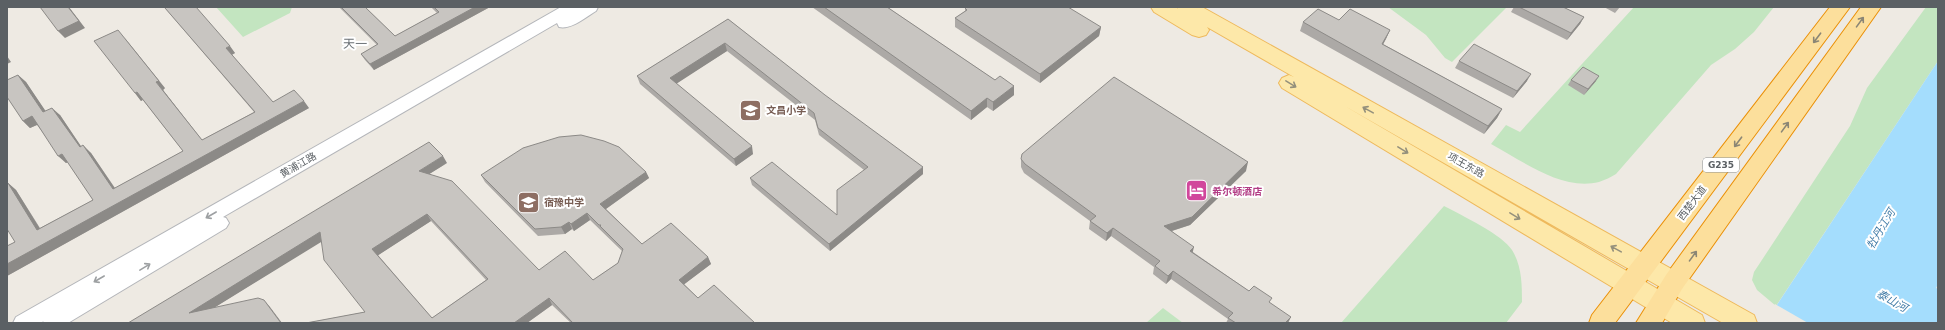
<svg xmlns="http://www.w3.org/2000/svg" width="1945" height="330" font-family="'DejaVu Sans','Noto Sans SC',sans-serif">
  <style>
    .green { fill: #c3e5c0 }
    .water { fill: #a4ddfd }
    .pier { fill: #eeeae3 }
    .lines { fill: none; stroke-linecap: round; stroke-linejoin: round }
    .tertiary-casing { stroke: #b4b6ba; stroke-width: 2 }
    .primary-casing { stroke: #eeb95c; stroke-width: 2 }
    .trunk-casing { stroke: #eb9006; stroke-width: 2 }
    .tertiary { fill: #fff; fill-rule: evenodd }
    .primary { fill: #fde8a9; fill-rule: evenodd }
    .trunk { fill: #fcdf9c; fill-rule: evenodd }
    .wall { fill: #aca9a6; fill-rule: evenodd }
    .shaded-wall { fill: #8c8a87 }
    .building { fill: #c8c5c1; stroke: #8c8a87; fill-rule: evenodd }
    .oneway { stroke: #8b8675 }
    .oneway2 { stroke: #94907c }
    .oneway3 { stroke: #9da0a2 }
    .labels { text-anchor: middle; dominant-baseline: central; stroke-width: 4; stroke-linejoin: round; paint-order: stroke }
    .shield { fill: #fff; stroke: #8c9092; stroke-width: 1 }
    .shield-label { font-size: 9px; font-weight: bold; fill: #5b6064 }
    .education-label { font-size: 10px; font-weight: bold; fill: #785e54; stroke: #fff; text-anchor: start }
    .street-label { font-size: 10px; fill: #5b6064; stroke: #fff }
    .hotel-label { font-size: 10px; font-weight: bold; fill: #b23c85; stroke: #fff; text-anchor: start }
    .water-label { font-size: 11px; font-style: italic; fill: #3f7aa6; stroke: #fff }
    .quarter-label { font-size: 12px; fill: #6c7276; stroke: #fff }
  </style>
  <rect width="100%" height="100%" fill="#eeeae3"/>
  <path class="green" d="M216,7H292L290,13L243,37Z
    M1388,7H1507L1452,62L1445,58L1426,35Z
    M1634,7H1774L1754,32L1735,49L1711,65L1616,174C1611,177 1605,180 1599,182C1561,191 1523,161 1491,144L1506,125L1520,132Z
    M1926,7H1938V61L1776,306L1757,290L1752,280L1754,272L1850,126L1867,88Z
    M1444,206C1461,215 1503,235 1512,250C1522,266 1522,285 1522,302L1506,323H1341Z
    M1163,308L1183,323H1146Z"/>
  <path class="water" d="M1938,61V284L1936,288L1938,289V323H1765Z"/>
  <path class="pier" d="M1775,304L1808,323H1763Z"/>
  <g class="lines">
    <defs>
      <path id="tertiary" d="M561,7H598L596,11C586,17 571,30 559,27L557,23L223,217L226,218L229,223L226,228L68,323H42L44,321L40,323H13L16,317Z"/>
      <path id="primary" d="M1151,7H1176L1178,9L1177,7H1202L1754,315L1757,323H1723L1343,105L1702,315L1705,323H1672L1282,88L1279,83L1282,78L1289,75L1294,77L1207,27L1209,30L1206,35L1199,37L1192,35L1154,12Z"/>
      <path id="trunk" d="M1830,7H1850L1615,323H1589L1592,315Z
        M1861,7H1881L1682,289L1662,323H1636L1666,275Z"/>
    </defs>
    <use href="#tertiary" class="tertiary-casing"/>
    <use href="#primary" class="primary-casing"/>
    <use href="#trunk" class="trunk-casing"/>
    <use href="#tertiary" class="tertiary"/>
    <use href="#primary" class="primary"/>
    <use href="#trunk" class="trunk"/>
  </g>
  <path class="wall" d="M339,7H365L395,36L437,13L431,7H490L374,70L365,60L361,54L377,45Z
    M812,7H887L995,80L1014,86V95L993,111L987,107L971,120Z
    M1514,7H1563L1584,17L1580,24L1567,40L1511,12Z
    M1604,7H1620L1615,13Z
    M165,8L235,53L232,55L273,102L309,108L7,276V246L15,242L8,183L16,190L40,228L93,200L68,162L66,163L37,125L30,128L23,121L18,75L26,82L45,111L60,115L81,147L91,153L115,188L183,151L143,100L141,101L135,93L165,88L163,90L202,140L254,112Z
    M965,8L1101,27L1099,36L1040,83L955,27V18L965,11Z
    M728,19L923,174L830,251L752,185L750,178L837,215L864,170L819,135L815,120L727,51L676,83L753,154L736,166L640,84L637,76Z
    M1339,20L1390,30L1383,44L1502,109L1497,118L1484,134L1300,31L1303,22Z
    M1459,61L1527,81L1513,98L1455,68Z
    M1571,80L1596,81L1584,95L1568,85Z
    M1021,159L1246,171L1190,225L1172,231L1193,252L1249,291L1270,303L1288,323H1226L1228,319L1171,279L1166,284L1153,274L1154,267L1111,236L1106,241L1089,229L1090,221L1024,173L1021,167Z
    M447,163L429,174L539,270L593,280L618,263L622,251L590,220L574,231L572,229L565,234L538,236L485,182L481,175L646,172L649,178L606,209L642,244L708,257L711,264L684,284L698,298L755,323H571L552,305L527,323H306L365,312L321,241L215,307H270L128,323ZM431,221L486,280L432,318L378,255Z"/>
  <path class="shaded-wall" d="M68,7H69L85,28L65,38L58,31Z
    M475,7H490L374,70L370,64Z
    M1584,17L1580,24L1567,40L1571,33Z
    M1101,27L1099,36L1040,83V74Z
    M1390,30L1386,39L1379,52L1382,44Z
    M124,37L165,88L163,90L208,148L156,82Z
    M725,43L727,51L673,86L670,78Z
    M230,46L235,53L231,55L226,48Z
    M7,56L11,62L7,64Z
    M1531,74L1527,81L1513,98L1517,91Z
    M18,75L26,82L51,119L43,112Z
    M1599,76L1596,81L1584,95L1588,89Z
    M1014,86V95L993,111V102Z
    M137,92L144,99L141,101L135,93Z
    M987,98V107L971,120V111Z
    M304,101L309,108L7,276V264Z
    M52,108L60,115L87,155L80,147Z
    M1502,109L1497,118L1484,134L1488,126Z
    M32,116L39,124L30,128L23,121Z
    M83,145L91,153L120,196L113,189Z
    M752,146L753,154L736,166L734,159Z
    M62,154L70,161L66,163L58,156Z
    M443,156L447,163L423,178L419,171Z
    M1248,162L1246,171L1190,225L1162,234L1164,226Z
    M923,167V174L830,251L829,244Z
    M646,172L649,178L603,211L600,204Z
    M8,183L16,190L45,237L37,230Z
    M587,213L590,220L574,231L571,224Z
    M427,214L431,221L377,256L372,249Z
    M569,222L572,229L565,234L561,227Z
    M1113,228L1111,236L1106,241L1107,233Z
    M320,232L326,239L196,319L189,313Z
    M1194,247L1192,255L1190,251Z
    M708,257L711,264L682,286L679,280Z
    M1173,271L1171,279L1166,284L1168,276Z
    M549,298L552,305L527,323H514Z
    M264,300L270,307L282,323H281Z
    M1291,317L1288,323H1285Z"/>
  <path class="building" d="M40,7H68L79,21L58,31Z
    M167,7H196L230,46L226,48L273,102L294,90L304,101L7,264V246L15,242L7,229V183H8L37,230L93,200L62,154L58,156L32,116L23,121L7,97V80L18,75L43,112L52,108L80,147L83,145L113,189L183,151L137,92L135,93L94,41L118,30L159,81L156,82L202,140L255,112L165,8Z
    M341,7H365L395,36L439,12L434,7H475L370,64L361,54L378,44Z
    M824,7H887L995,80L1000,76L1014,86L993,102L987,98L971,111Z
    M966,7H1068L1101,27L1040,74L955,18L967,10L965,8Z
    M1519,7H1563L1584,17L1571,33Z
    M1318,9L1339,20L1350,9L1390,30L1382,44L1502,109L1488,126L1303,22Z
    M728,19L825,95L923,167L829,244L750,178L772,162L837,215V190L868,167L818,128L814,113L725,43L670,78L752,146L734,159L637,76Z
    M1474,44L1531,74L1517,91L1459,61Z
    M1583,67L1599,76L1588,89L1571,80Z
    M1114,77L1248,162L1192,217L1164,226L1194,247L1190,251L1249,291L1254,286L1272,298L1269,302L1291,317L1285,323H1236L1228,318L1233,313L1173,271L1168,276L1155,266L1160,261L1113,228L1107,233L1090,221L1096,216L1025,164L1021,159L1022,154Z
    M581,135L604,141L619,147L646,172L600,204L642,244L671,223L708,257L679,280L698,298L714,285L755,323H573L549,298L514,323H306L365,312L324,260L320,232L189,313L258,298L264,300L281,323H128L429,142L443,156L419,171L452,181L539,270L565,251L593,280L618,263L623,249L600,226L601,225H599L587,213L571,224L569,222L561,227L535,229L481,175L523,148L559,137ZM427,214L488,279L432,318L372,249Z"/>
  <defs><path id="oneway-shaft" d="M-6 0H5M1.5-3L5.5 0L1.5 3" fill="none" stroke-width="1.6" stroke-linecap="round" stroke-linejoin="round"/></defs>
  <g class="oneway">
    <use href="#oneway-shaft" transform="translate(1860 22) rotate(-54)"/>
    <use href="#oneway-shaft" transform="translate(1817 38) rotate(127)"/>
    <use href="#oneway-shaft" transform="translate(1785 127) rotate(-54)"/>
    <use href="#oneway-shaft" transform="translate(1738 142) rotate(127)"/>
    <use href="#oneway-shaft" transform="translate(1693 256) rotate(-54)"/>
  </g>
  <g class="oneway2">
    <use href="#oneway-shaft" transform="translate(1291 84) rotate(31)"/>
    <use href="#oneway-shaft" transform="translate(1368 110) rotate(-151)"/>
    <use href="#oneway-shaft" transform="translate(1403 150) rotate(31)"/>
    <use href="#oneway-shaft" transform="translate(1515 216) rotate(31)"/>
    <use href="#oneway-shaft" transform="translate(1616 249) rotate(-151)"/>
  </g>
  <g class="oneway3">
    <use href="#oneway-shaft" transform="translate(211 215) rotate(150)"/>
    <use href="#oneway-shaft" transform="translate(145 267) rotate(-31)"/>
    <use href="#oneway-shaft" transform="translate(99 279) rotate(150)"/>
  </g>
  <defs>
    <symbol id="school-square" viewBox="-11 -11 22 22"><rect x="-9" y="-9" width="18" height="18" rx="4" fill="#8d6e63" stroke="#fff"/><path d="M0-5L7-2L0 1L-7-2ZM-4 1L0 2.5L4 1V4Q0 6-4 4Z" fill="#fff"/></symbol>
    <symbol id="hotel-square" viewBox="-11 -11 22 22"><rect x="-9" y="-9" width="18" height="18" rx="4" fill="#d1479c" stroke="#fff"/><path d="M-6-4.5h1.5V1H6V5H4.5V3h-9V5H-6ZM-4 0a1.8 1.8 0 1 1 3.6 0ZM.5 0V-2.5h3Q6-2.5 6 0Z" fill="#fff"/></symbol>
  </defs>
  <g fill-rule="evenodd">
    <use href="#school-square" x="738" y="98" width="25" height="25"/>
    <use href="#hotel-square" x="1184" y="178" width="25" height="25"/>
    <use href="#school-square" x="516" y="190" width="25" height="25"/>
  </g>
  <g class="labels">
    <rect class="shield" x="1703" y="158" width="36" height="14" rx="3"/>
    <g class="shield-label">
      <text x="1721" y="165">G235</text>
    </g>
    <g class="education-label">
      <text x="766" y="110">文昌小学</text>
      <text x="544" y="202">宿豫中学</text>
    </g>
    <g class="street-label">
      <text transform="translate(298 165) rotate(-30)">黄浦江路</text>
      <text transform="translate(1466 165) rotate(29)">项王东路</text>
      <text transform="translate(1692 203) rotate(-53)">西楚大道</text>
    </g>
    <g class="hotel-label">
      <text x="1212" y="191">希尔顿酒店</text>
    </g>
    <g class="water-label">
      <text transform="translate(1881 229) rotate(-59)">牡丹江河</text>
      <text transform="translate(1892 301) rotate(29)">泰山河</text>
    </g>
    <g class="quarter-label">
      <text x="355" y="44">天一</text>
    </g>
  </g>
  <rect width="1945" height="330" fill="none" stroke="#5b6064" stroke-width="16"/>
</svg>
